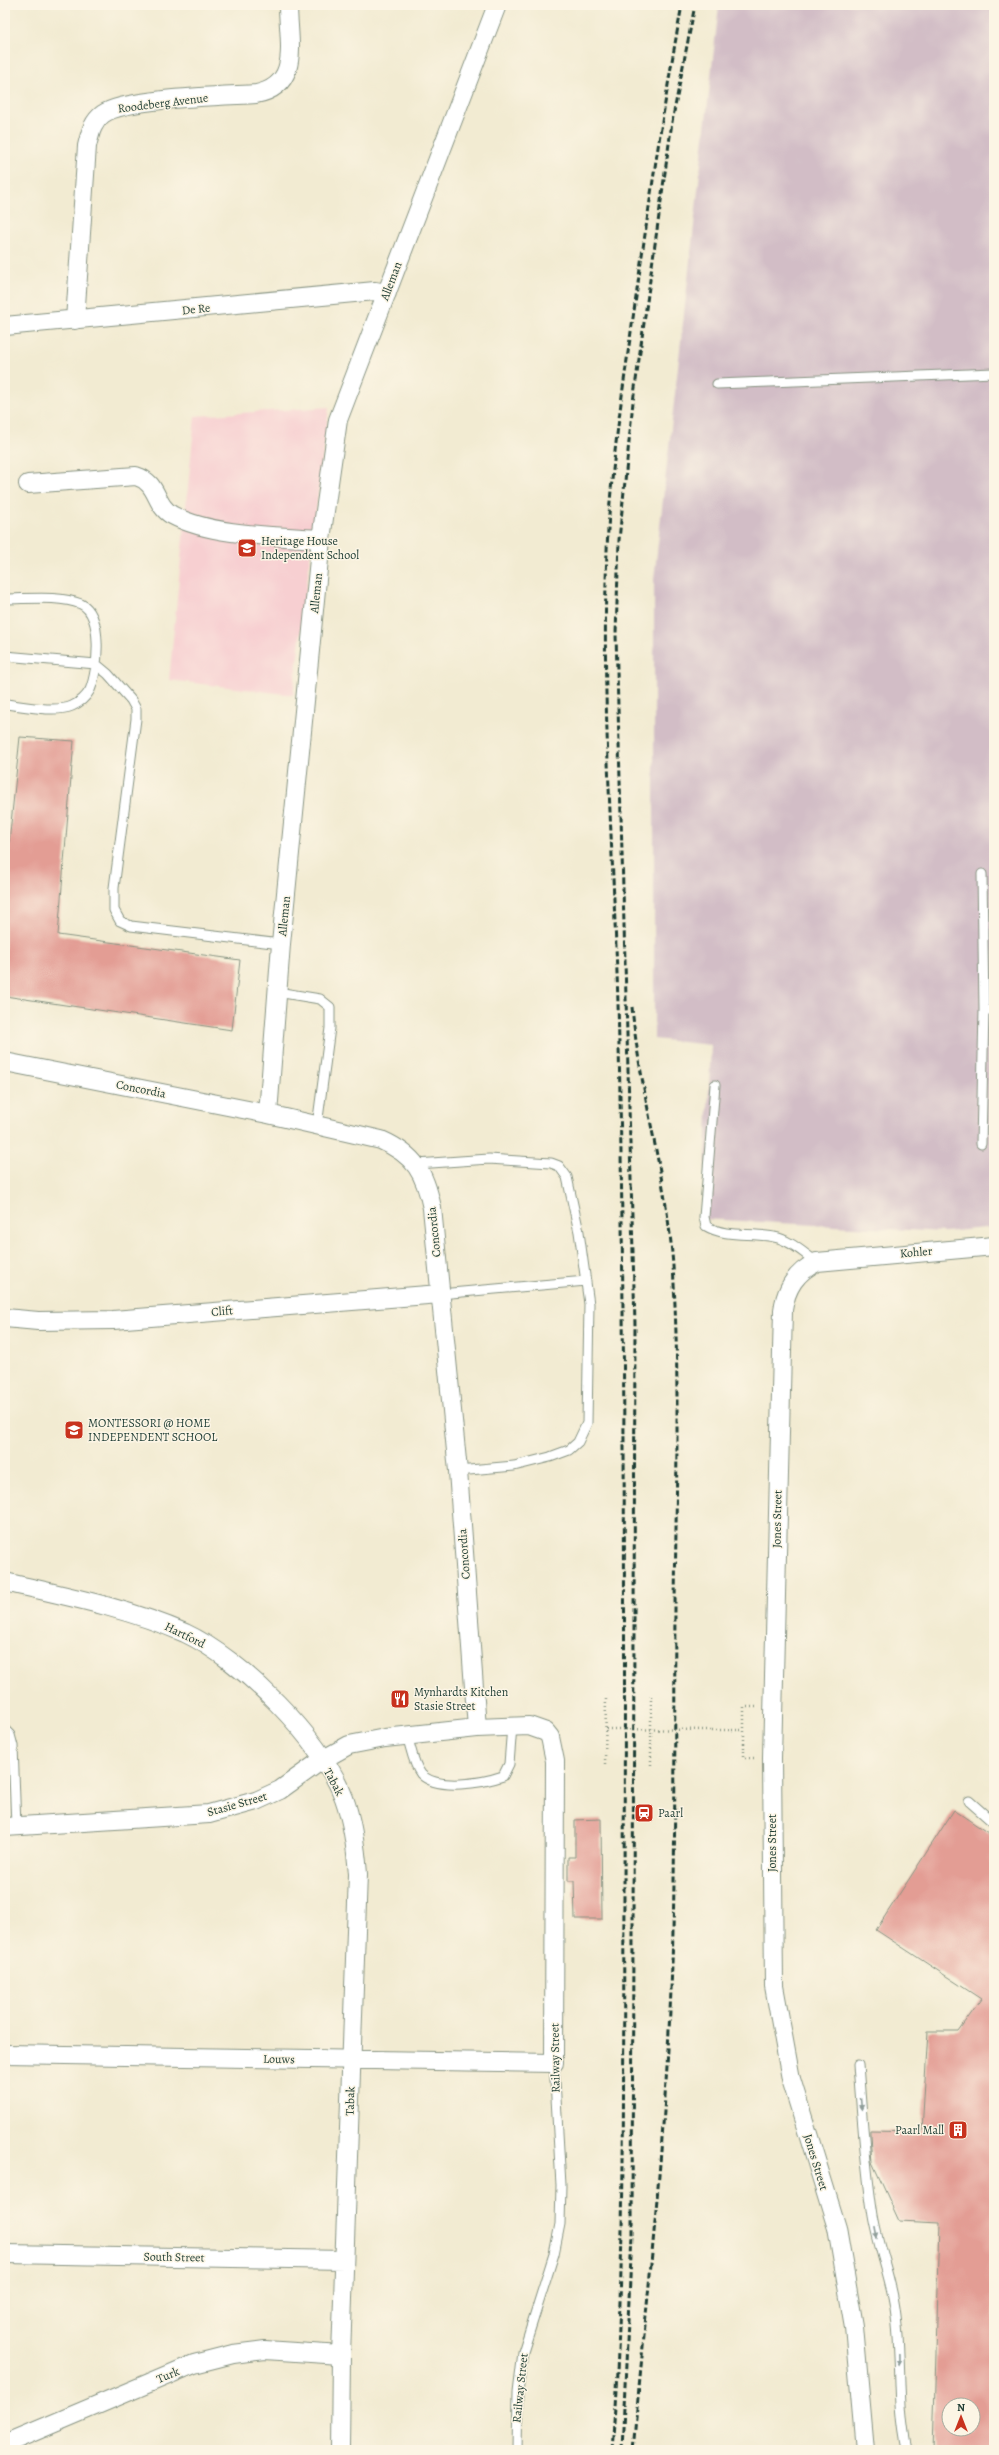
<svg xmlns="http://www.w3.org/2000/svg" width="999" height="2455" font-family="Alegreya,serif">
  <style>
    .built { fill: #f7cfd1 }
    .industrial { fill: #d2bdc6 }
    .building { fill: #e39d94; fill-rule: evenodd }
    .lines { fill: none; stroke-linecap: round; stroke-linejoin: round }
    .lane-casing { stroke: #889483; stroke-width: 11 }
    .street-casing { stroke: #889483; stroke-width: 20 }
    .path { stroke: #889483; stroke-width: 2.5; stroke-dasharray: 1 3; stroke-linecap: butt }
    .lane { stroke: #fff; stroke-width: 9 }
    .street { stroke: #fff; stroke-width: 18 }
    .rail { stroke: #1f3d34; stroke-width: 3; stroke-dasharray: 6 3; stroke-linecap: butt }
    .path-bridge { stroke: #889483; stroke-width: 2.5; stroke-dasharray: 1 3; stroke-linecap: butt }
    .oneway { fill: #8f9e9a }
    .labels { text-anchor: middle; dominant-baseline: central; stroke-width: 3; stroke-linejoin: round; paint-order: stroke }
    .street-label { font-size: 12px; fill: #1f3d34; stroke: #fcf5e5 }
    .poi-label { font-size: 12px; fill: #1f3d34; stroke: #fcf5e5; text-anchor: start }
  </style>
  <rect width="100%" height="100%" fill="#fcf5e5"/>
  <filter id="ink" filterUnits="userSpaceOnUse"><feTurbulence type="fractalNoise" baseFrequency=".025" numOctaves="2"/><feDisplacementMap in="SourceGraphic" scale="8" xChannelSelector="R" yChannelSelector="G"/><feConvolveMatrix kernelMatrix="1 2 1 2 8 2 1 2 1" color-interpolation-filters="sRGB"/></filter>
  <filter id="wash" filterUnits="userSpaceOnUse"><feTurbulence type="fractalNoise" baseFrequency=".012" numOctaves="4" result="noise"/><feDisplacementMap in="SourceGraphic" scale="16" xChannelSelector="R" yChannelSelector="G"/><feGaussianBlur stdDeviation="0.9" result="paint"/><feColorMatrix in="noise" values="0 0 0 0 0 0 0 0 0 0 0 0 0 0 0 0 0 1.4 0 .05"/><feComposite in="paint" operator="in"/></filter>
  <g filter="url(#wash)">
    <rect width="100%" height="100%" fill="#f2ebd2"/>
    <path class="built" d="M329,407L293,695L169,680L195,416Z"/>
    <path class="industrial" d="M719,5H994V1227L945,1232L703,1219L711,1045L654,1039V579Z"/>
    <g id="blocks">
      <path class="building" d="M20,737L74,741L58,935L240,960L232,1030L5,996V881Z
        M954,1810L994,1837V2450H933L940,2223L899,2221L872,2162L870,2136V2130L922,2131L928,2031H958L981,1999L876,1930ZM949,2405H973V2429H949Z
        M601,1819L602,1919H575L574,1881H568V1857H575V1820Z"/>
    </g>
  </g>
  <g filter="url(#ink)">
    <use href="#blocks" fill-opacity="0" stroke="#889483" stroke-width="1"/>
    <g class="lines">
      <defs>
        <path id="lane" d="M717,384L994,373
          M5,599C28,599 59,595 81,604C104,615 98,671 90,690C86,697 79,703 72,706C56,713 23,706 5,704
          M5,656L96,664L108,674L131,700L136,709V719L114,888V910L120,921L131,926L281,944
          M982,874L984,1010H994
          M277,992L320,999L330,1007V1028L317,1126
          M715,1085L704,1217L706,1226C726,1238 751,1232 774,1237C790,1240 803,1253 817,1262
          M981,1144L984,1010
          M417,1164L489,1159L551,1163L559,1166L567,1177L579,1232L589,1304L587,1423L578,1442L569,1450L550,1457L514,1466L458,1471
          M440,1294L586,1281
          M5,1730L10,1735L13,1746L16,1826
          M407,1736C411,1747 413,1764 421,1774C437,1791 483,1783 503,1776L509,1764L512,1726
          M969,1801L994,1823
          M858,2065C862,2115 865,2166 873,2216C878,2246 889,2273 894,2302C903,2351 896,2401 907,2450
          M517,2450L518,2393L523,2352L554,2254L560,2224L561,2185L554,2063"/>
        <path id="street" d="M75,320L87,146C90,134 92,122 103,114C125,98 224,96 256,94C302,85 288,41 288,5
          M5,326L375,291L387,293
          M28,484L136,476C159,483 154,505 172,515C211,536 277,536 321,539
          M5,1062L268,1114L381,1140C415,1155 425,1173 432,1208L458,1471L477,1728
          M268,1114L281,944L321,539L338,420L497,5
          M5,1318L38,1321L113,1320L440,1294
          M5,1582C66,1596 127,1608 185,1633C241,1659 322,1739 344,1798C353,1823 356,1848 358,1874L341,2355L340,2450
          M5,1827L209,1814L256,1801L280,1790L322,1760L349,1745L385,1738L477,1728L529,1726L546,1732L550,1737L555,1761L554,2063L5,2054
          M5,2254L344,2260
          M5,2444L194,2364L233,2354L265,2350L341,2355
          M865,2450L854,2327L837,2228L791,2079L774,1986L772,1758L783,1310C786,1288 796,1272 817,1262L994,1246"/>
      </defs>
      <use href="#lane" class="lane-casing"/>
      <use href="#street" class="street-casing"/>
      <path class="path" d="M712,1730H744
        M754,1758H744V1707H756
        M605,1764L606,1696
        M651,1765V1695"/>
      <use href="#lane" class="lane"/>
      <use href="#street" class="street"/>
      <path class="rail" d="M632,1007C640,1094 667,1178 673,1266C680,1379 676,1494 675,1608C674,1748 677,1889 669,2030C662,2170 646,2310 633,2450
        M612,2450C626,2266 623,2080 624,1896C625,1613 625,1330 619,1046C616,874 599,701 608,529C613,451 625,374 636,297C650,199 664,102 682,5
        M622,2450L632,2235L635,1325L616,634L619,540L633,402L672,122L695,5"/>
      <path class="path-bridge" d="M606,1729L712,1730"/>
    </g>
    <defs><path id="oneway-solid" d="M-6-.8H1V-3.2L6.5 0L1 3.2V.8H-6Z"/></defs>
    <g class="oneway">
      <use href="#oneway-solid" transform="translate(861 2104) rotate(85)"/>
      <use href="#oneway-solid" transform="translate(876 2233) rotate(79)"/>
      <use href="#oneway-solid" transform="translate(899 2360) rotate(89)"/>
    </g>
  </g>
  <defs>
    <symbol id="school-square" viewBox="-11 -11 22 22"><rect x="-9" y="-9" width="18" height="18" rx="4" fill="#c8321e" stroke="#fcf5e5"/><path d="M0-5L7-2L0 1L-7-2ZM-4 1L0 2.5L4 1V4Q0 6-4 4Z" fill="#fff"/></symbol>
    <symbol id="restaurant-square" viewBox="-11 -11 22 22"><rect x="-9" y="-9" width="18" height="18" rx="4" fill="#c8321e" stroke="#fcf5e5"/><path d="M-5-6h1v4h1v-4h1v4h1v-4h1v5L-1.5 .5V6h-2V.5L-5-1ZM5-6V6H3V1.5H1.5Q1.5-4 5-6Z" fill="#fff"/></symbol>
    <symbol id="station-square" viewBox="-11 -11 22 22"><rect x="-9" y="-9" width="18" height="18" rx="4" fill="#c8321e" stroke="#fcf5e5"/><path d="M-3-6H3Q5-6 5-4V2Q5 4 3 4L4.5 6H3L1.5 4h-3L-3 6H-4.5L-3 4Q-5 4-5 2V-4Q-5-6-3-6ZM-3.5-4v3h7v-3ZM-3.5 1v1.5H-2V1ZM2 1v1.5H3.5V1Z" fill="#fff"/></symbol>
    <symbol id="building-square" viewBox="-11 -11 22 22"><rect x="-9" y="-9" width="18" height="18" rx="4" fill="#c8321e" stroke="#fcf5e5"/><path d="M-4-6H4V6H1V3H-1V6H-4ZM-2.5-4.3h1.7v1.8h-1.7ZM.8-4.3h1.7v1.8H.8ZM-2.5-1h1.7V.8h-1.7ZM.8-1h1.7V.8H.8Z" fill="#fff"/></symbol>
  </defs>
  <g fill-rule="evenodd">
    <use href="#school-square" x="236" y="537" width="22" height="22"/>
    <use href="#school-square" x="63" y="1419" width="22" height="22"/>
    <use href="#restaurant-square" x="389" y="1688" width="22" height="22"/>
    <use href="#station-square" x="633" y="1802" width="22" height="22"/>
    <use href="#building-square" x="947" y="2119" width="22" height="22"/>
  </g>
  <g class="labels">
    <g class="street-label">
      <text transform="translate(163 103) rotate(-7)">Roodeberg Avenue</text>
      <text transform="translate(391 281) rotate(-69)">Alleman</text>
      <text transform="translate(196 309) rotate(-6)">De Re</text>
      <text transform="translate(316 593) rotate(-84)">Alleman</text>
      <text transform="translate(284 916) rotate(-84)">Alleman</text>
      <text transform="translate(141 1089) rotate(11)">Concordia</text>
      <text transform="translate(434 1232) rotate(-96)">Concordia</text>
      <text transform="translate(916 1252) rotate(-5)">Kohler</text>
      <text transform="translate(222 1311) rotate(-5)">Clift</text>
      <text transform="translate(777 1519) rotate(-89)">Jones Street</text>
      <text transform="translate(464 1554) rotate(-94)">Concordia</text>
      <text transform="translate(185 1635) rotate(26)">Hartford</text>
      <text transform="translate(334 1782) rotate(62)">Tabak</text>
      <text transform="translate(237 1804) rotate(-16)">Stasie Street</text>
      <text transform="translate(772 1843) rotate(-90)">Jones Street</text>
      <text transform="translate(555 2058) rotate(-91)">Railway Street</text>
      <text transform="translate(279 2059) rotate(1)">Louws</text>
      <text transform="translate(350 2101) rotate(-88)">Tabak</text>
      <text transform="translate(816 2162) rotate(73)">Jones Street</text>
      <text transform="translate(174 2257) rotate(1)">South Street</text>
      <text transform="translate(168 2375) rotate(-23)">Turk</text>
      <text transform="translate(520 2388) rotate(-84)">Railway Street</text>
    </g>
    <g class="poi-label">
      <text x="261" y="541">Heritage House<tspan x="261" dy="14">Independent School</tspan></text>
      <text x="88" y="1423">MONTESSORI @ HOME<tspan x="88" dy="14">INDEPENDENT SCHOOL</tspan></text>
      <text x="414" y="1692">Mynhardts Kitchen<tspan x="414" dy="14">Stasie Street</tspan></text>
      <text x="658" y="1813">Paarl</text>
      <text x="944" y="2130" text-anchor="end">Paarl Mall</text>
    </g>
  </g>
  <rect width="999" height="2455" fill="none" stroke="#fcf5e5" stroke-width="20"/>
  <g transform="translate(961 2417)"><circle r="19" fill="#fcf5e5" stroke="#a4ab9e"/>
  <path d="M0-3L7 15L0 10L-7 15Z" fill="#c8321e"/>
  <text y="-6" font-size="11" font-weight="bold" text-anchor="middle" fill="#1f3d34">N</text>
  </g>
</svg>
